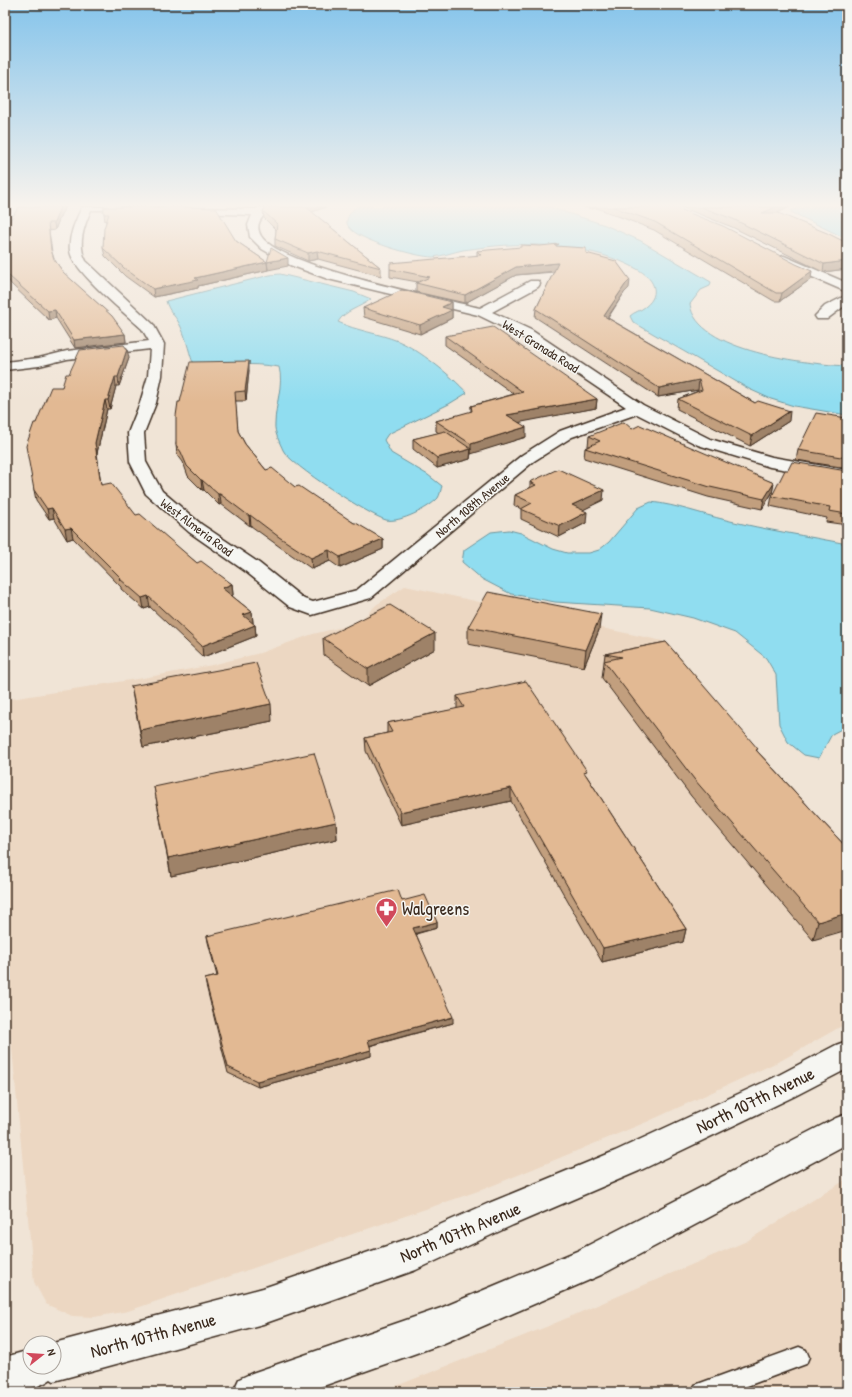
<svg xmlns="http://www.w3.org/2000/svg" width="852" height="1397" font-family="'Patrick Hand',sans-serif">
  <style>
    .built { fill: #ecd7c2 }
    .water { fill: #90ddf0; stroke: #6e959c }
    .lines { fill: none; stroke-linecap: round; stroke-linejoin: round }
    .service-casing { stroke: #3b2a1e; stroke-width: 3 }
    .minor-casing { stroke: #3b2a1e; stroke-width: 3 }
    .secondary-casing { stroke: #3b2a1e; stroke-width: 3 }
    .service { fill: #f6f6f2; fill-rule: evenodd }
    .minor { fill: #f6f6f2; fill-rule: evenodd }
    .secondary { fill: #f6f6f2; fill-rule: evenodd }
    .wall { fill: #c29f7e; stroke: #3b2a1e }
    .shaded-wall { fill: #9e8267; stroke: #3b2a1e }
    .building { fill: #e2b993; stroke: #3b2a1e }
    .labels { text-anchor: middle; dominant-baseline: central; stroke-width: 3; stroke-linejoin: round; paint-order: stroke }
    .far-street-label { font-size: 13px; fill: #3b2a1e; stroke: #f6f6f2 }
    .near-poi-label { font-size: 18px; fill: #3b2a1e; stroke: #f6f6f2; text-anchor: start }
    .near-street-label { font-size: 18px; fill: #3b2a1e; stroke: #f6f6f2 }
  </style>
  <rect width="100%" height="100%" fill="#f0e4d6"/>
  <filter id="ink" filterUnits="userSpaceOnUse"><feTurbulence type="fractalNoise" baseFrequency=".025" numOctaves="2"/><feDisplacementMap in="SourceGraphic" scale="8" xChannelSelector="R" yChannelSelector="G"/><feConvolveMatrix kernelMatrix="1 2 1 2 8 2 1 2 1" color-interpolation-filters="sRGB"/></filter>
  <g filter="url(#ink)">
    <path class="built" d="M405,586L663,641L847,862V1023L782,1060L649,1121L484,1189L128,1311L94,1317L72,1316L46,1304L34,1282L5,974V700L149,677L212,665L260,653L313,634L351,625L364,617L376,605Z
      M847,1179V1392H381L546,1327L747,1241Z"/>
    <path class="water" d="M356,207H549L605,225L641,241L711,282L710,286L701,290L690,304C696,352 809,364 847,366V415L794,406L771,399L749,389L633,322L630,316C634,312 640,311 645,307C663,293 652,277 637,269C596,246 533,241 486,247C479,248 470,249 463,250C453,252 443,256 433,257C417,257 357,240 349,227C343,220 351,212 356,207Z
      M811,207H847V239L791,212L792,210Z
      M280,274L354,292L371,299C360,308 345,310 338,322C357,331 378,333 398,341C418,349 452,376 467,393L449,404L388,434L384,440L391,453L428,475L442,486C441,489 440,495 438,498C429,508 400,523 386,520C369,515 290,465 283,450C280,443 274,432 275,424C275,405 284,385 279,367C250,362 221,366 193,363C188,349 186,336 179,323C174,314 169,312 166,301L270,275Z
      M651,502C677,505 701,514 726,520C766,530 807,536 847,544V726L832,734L819,758L804,755L788,742L779,724L776,675L766,658L735,633L693,618L650,608L555,602L511,594L482,579L462,562L464,550L491,532L509,530L521,533L553,549L567,553H589L599,550L609,542L638,508Z"/>
    <g class="lines">
      <defs>
        <path id="service" d="M799,1347L806,1350L809,1357L806,1364L731,1392H692L695,1385Z"/>
        <path id="minor" d="M82,207H107L102,210H91C84,226 77,245 86,261L153,324L164,344L162,376L156,403L144,433L146,462L162,491L201,524L259,563L304,599L313,602L357,590L522,455L560,431L626,407L521,336L478,315L328,279L290,265L262,249L250,237L248,225L252,215L126,210L122,209L121,207L256,209L259,207H270C265,216 253,222 261,236C280,267 440,298 480,308L530,281H538L540,284L538,287L492,312L531,330L643,405L710,439L772,457L847,470V480L770,467L698,445L637,414L572,437L534,461L371,598L312,615L290,607L245,571L189,532L146,494L130,462L128,433L140,403L148,376L150,349L67,359L39,366L5,370V362L39,358L67,351L149,341L142,329C126,314 73,271 70,251C68,236 76,220 82,207Z
          M784,256L847,283V292L780,263L778,260L780,257Z
          M847,295V304L827,319H817L815,316L825,306Z"/>
        <path id="secondary" d="M847,1041V1069L795,1096L639,1171L513,1225L416,1270L263,1324L54,1381L51,1379C39,1388 19,1392 5,1392V1357L30,1350V1367H54V1343L263,1288L410,1238L489,1203L615,1151L773,1078L836,1045Z
          M847,1114V1144L601,1275L442,1344L306,1392H233L239,1379L252,1373L441,1308L577,1251L836,1118Z"/>
      </defs>
      <use href="#service" class="service-casing"/>
      <use href="#minor" class="minor-casing"/>
      <use href="#secondary" class="secondary-casing"/>
      <use href="#service" class="service"/>
      <use href="#minor" class="minor"/>
      <use href="#secondary" class="secondary"/>
    </g>
    <path class="wall" d="M19,207H66L61,214L55,230L49,231L52,252L54,259L63,272L125,334L126,342L75,348L56,318L49,320L11,284L5,274V228Z
      M104,207L236,241L267,262L268,270L198,286V288L154,297L125,276L105,256L103,248L106,221H105L104,214Z
      M266,207H326L312,212L381,268V276L318,259L308,261L275,246V239L276,230L264,218L263,211Z
      M584,207H674L811,279L780,301H774L654,230L597,208L592,209Z
      M681,207H790L777,213L847,243V269L823,272L732,227Z
      M559,247L586,253L629,288L624,293L608,318L755,403L789,421L750,446L677,409L678,399L698,391V390L658,397L535,317L536,309L554,272L516,275L465,303L416,292V283L418,282L390,277V269L477,256V251Z
      M452,302V318L420,334L364,317L363,308Z
      M445,336L597,399L596,408L518,422L526,437L471,453L470,459L437,468L413,449V439L439,433L436,431V421L471,412V406L514,394L445,345Z
      M129,358L119,386H116L110,409H107L97,453L101,485L136,515L197,563L232,584L233,595L232,596L252,612L253,623H252L255,625L256,636L203,657L150,607L144,609L121,589V587L73,538L67,540L54,518L49,519L36,500L34,490L36,423L62,387L69,374Z
      M249,370L246,401H235L238,431L245,444L266,470L295,487L354,523L383,539V549L340,568L330,561L312,569L280,547L251,526H250L221,504L219,505L204,490H202L188,476L183,462L177,454L176,445L180,402Z
      M847,418V468L796,460L798,450Z
      M632,429L774,483L772,493L762,509L708,497L584,458L585,448L588,446L589,436Z
      M788,470L847,471V525L826,522L827,518L770,506L772,496Z
      M530,482L603,500L582,510L586,523L559,537L521,519V509L514,505L515,495L530,488Z
      M468,627L599,630L584,667L468,644Z
      M323,638L435,649L368,686L324,655Z
      M666,642L758,752L847,848L813,940L691,796L602,678L605,654Z
      M131,686L272,721L143,747L134,703Z
      M457,696L586,775L686,929L683,942L602,962L511,801L401,825L366,751L365,738L387,733V723L457,709Z
      M154,787L336,822L337,839L171,876Z
      M402,901L437,922V928L416,934L453,1023L370,1046L371,1056L258,1087L228,1073L206,985L205,979L217,976L208,942L207,936Z"/>
    <path class="shaded-wall" d="M60,207H66L61,214L55,230L54,223Z
      M306,207H326L306,214Z
      M592,207H597V208L592,209Z
      M776,207H790L761,221L762,213Z
      M317,251L318,259L308,261V253Z
      M288,258V266L268,270L267,262Z
      M847,261V269L823,272L824,264Z
      M267,262L268,270L198,286V288L154,297L153,289L195,278Z
      M558,263L557,271L516,275L465,303V295L516,267Z
      M812,271L811,279L780,301L782,293Z
      M630,280L629,288L624,293L603,324L604,316L625,285Z
      M452,302V318L420,334V325L442,307Z
      M55,310L56,318L49,320L48,311Z
      M125,334L126,342L75,348L74,340Z
      M127,349L129,358L119,386L118,377Z
      M249,361V370L246,401L245,391Z
      M115,377L116,386L110,409L108,400Z
      M699,380L698,390L658,397L659,388Z
      M597,399L596,408L506,425L507,415Z
      M105,400L107,409L97,453L102,495L95,443Z
      M790,411L789,421L750,446L752,436Z
      M526,427V437L471,454V444Z
      M471,449L470,459L437,468V458Z
      M201,480H202L204,490H202Z
      M774,483L772,493L762,509L764,499Z
      M604,490L603,500L571,516L572,505Z
      M218,494H220L221,504L219,505Z
      M52,508L54,518L49,519L47,509Z
      M587,512L586,523L559,537L560,526Z
      M250,515L251,526H250L249,516Z
      M71,528L73,538L67,540L65,529Z
      M383,539V549L340,568V557Z
      M329,550L330,561L312,569L311,558Z
      M232,584L233,595L223,599L222,588Z
      M148,596L150,607L144,609L142,598Z
      M252,612L253,623L244,626L243,615Z
      M601,614L599,630L584,667L586,650Z
      M255,625L256,636L203,657L202,646Z
      M435,633V649L368,686V669Z
      M271,704L272,721L143,747L140,730Z
      M511,788V801L401,825L400,812Z
      M336,822L337,839L171,876L168,858Z
      M847,913V930L813,940L818,922Z
      M437,922V928L413,934V928Z
      M686,929L683,942L602,962L603,948Z
      M453,1017V1023L368,1046V1040Z
      M371,1050V1056L258,1087L257,1081Z"/>
    <path class="building" d="M19,207H60L54,223H48L51,250L54,259L63,272L112,316L125,334L74,340L55,310L48,311L9,276L5,269V228Z
      M104,207H186L216,208L236,241L267,262L195,278L198,280L153,289L124,268L103,248L104,228L109,214H104Z
      M266,207H307H306L381,268L317,251L308,253L275,239L277,224L263,211Z
      M613,207H674L723,226L796,264L812,271L782,293H776L655,222Z
      M701,207H776L762,213H778L827,233L847,243V261L824,264L733,219Z
      M559,244L555,246L586,248V253L616,261L630,280L625,285L604,316L755,403L758,401L790,411L752,436L678,399L702,390L699,380L659,388L536,309L558,263L516,267L465,295L416,283L430,277L390,269V263L481,255L477,251L521,247V245L540,246Z
      M271,248L288,258L267,262Z
      M402,290L452,302L442,307L452,310L420,325L363,308Z
      M493,327L597,399L507,415L526,427L471,444L436,421L472,411L471,406L523,392L445,336Z
      M124,345L127,349L118,377H115L108,400H105L95,443L101,485L111,483L136,515L140,514L197,563L201,561L232,584L222,588L252,612L243,615L255,625L202,646L148,596L142,598L120,579L121,578L71,528L65,529L52,508L47,509L34,490L26,446L34,423H36L51,387H62L66,374H69L80,350Z
      M249,361L245,391L235,392L238,431L245,444L266,470L272,468L295,487L299,486L354,523H356L383,539L340,557L329,550L311,558L279,537L250,515L249,516L220,494H218L202,480H201L187,466L181,452L176,445V416L178,402H180L190,362Z
      M816,413L847,418V458L798,450Z
      M624,422L632,429L640,425L774,483L764,499L710,487L585,448L600,441L589,436Z
      M445,431L471,449L437,458L413,439Z
      M792,462L847,471V514L829,511L830,507L772,496L785,470H788Z
      M558,469L604,490L572,505L587,512L560,526L521,509L532,503L515,495L536,485L530,482Z
      M488,592L601,614L586,650L468,627Z
      M390,605L435,633L368,669L323,638Z
      M666,642L758,749L756,750L847,848V913L818,922L694,779L604,661L622,657L605,654Z
      M256,663L271,704L140,730L131,686Z
      M526,681L587,771L584,772L686,929L603,948L511,788L400,812L365,738L392,732L387,723L464,707L457,696Z
      M314,753L336,822L168,858L154,787Z
      M398,890L402,901L425,895L437,922L413,928L453,1017L368,1040L371,1050L257,1081L228,1067L205,979L218,976L207,936Z"/>
  </g>
  <linearGradient id="sky" x2="0" y2="1"><stop stop-color="#85c4eb"/><stop offset="0.51" stop-color="#f8f3ed"/><stop offset="1" stop-color="#f8f3ed" stop-opacity="0"/></linearGradient>
  <rect width="852" height="402" fill="url(#sky)"/>
  <defs>
    <symbol id="pharmacy-pin" viewBox="-11 -11 22 30"><path d="M0 17L-7.5 6A9.5 9.5 0 1 1 7.5 6Z" fill="#d1495b" stroke="#f6f6f2"/><path d="M-2-6h4v4h4v4h-4v4h-4v-4h-4v-4h4Z" fill="#fff"/></symbol>
  </defs>
  <g fill-rule="evenodd">
    <use href="#pharmacy-pin" x="374" y="896" width="25" height="34"/>
  </g>
  <g class="labels">
    <g class="far-street-label">
      <text transform="translate(541 346) rotate(32)">West Granada Road</text>
      <text transform="translate(472 505) rotate(-40)">North 108th Avenue</text>
      <text transform="translate(197 527) rotate(37)">West Almeria Road</text>
    </g>
    <g class="near-poi-label">
      <text x="402" y="908">Walgreens</text>
    </g>
    <g class="near-street-label">
      <text transform="translate(755 1100) rotate(-26)">North 107th Avenue</text>
      <text transform="translate(460 1232) rotate(-23)">North 107th Avenue</text>
      <text transform="translate(153 1335) rotate(-15)">North 107th Avenue</text>
    </g>
  </g>
  <rect width="852" height="1397" fill="none" stroke="#f6f6f2" stroke-width="20"/>
  <rect x="10" y="10" width="832" height="1377" fill="none" stroke="#3b2a1e" stroke-width="1.5" filter="url(#ink)"/>
  <g transform="translate(42 1355) rotate(73)"><circle r="19" fill="#f6f6f2" stroke="#aba49d"/>
  <path d="M0-3L7 15L0 10L-7 15Z" fill="#d1495b"/>
  <text y="-6" font-size="11" font-weight="bold" text-anchor="middle" fill="#3b2a1e">N</text>
  </g>
</svg>
